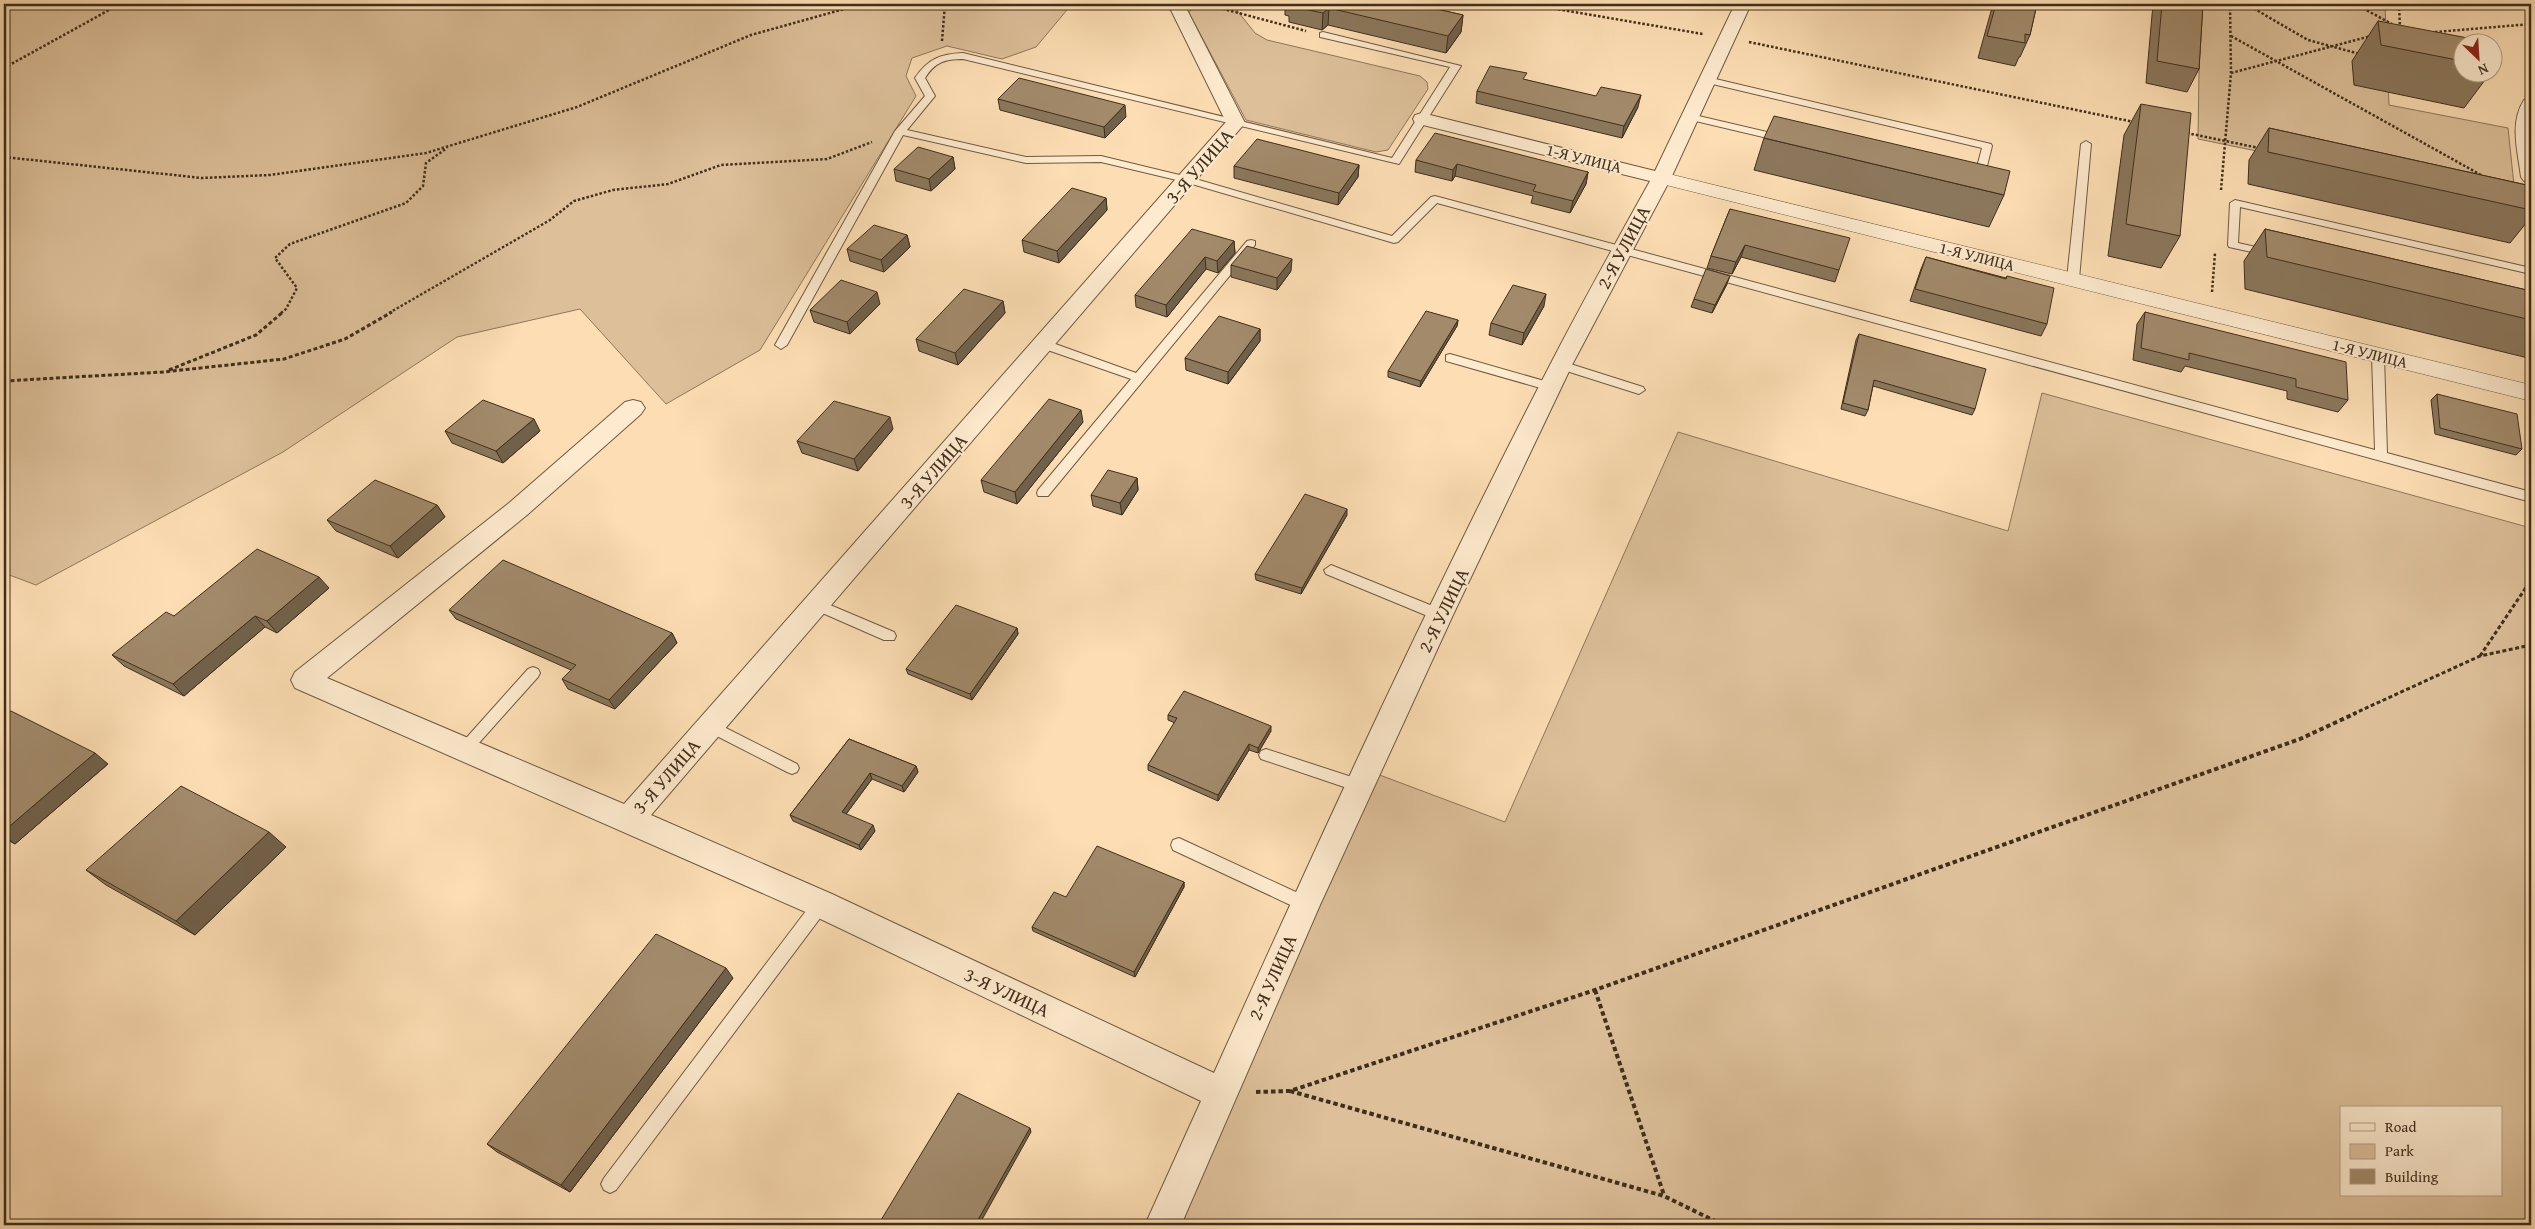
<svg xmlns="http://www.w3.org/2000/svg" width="2535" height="1229" font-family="'Gentium Book Plus',serif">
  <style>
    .green { fill: #ddc09a; stroke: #8e775b; fill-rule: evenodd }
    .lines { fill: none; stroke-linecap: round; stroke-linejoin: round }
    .service-casing { stroke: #6f5a42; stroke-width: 2 }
    .minor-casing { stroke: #6f5a42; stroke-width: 2 }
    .tertiary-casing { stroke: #6f5a42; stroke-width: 1 }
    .path-far2 { stroke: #402e1c; stroke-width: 2.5; stroke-dasharray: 2.5 2; stroke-linecap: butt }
    .path-far1 { stroke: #402e1c; stroke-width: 3; stroke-dasharray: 4 2.5; stroke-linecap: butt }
    .path { stroke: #402e1c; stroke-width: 4; stroke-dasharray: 4.5 3; stroke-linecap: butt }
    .service { fill: #feeace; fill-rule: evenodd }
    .minor { fill: #feeace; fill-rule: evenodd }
    .tertiary { fill: #feeace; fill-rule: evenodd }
    .wall { fill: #8b775c; stroke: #402e1c }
    .shaded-wall { fill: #71614b; stroke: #402e1c }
    .building { fill: #a28a6b; stroke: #402e1c }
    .labels { text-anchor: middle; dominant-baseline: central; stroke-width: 4; stroke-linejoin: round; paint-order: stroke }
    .far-street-label { font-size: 16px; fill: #402e1c; stroke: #feeace }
    .street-label { font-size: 19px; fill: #402e1c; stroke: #feeace }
  </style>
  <rect width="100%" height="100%" fill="#fddeb4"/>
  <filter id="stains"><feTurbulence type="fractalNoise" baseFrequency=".004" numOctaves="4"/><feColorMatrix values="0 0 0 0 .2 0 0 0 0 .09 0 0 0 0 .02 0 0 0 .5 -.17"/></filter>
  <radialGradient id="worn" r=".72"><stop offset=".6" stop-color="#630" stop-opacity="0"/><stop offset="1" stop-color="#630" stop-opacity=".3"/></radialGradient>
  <path class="green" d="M4,4H1072L1036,47L1002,59L947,46L912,58L906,76L916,96L760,350L666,404L580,309L457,337L283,452L36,585L4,573Z
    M1194,4H1232L1255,33L1267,40L1420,76L1427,82L1428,89L1388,150L1376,152L1246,120L1189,13Z
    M2200,4H2385L2389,105L2508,128L2516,204L2198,139Z
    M2042,393L2531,528V1225H1173L1220,1093L1377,774L1505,822L1678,432L2008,531ZM2341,1108H2501V1195H2341Z"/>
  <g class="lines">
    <defs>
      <path id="service" d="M1323,32L1461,66L1399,164L963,59C945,59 935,62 925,78L935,96L907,130L1026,157L1101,156L1192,178L1392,236L1431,197L1435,196L2375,450L2372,356L2378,352L2384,356L2387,453L2531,492V502L1437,203L1398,242L1394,243L1185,182L1101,162L1026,163L903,135L787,345L781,349L775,345L895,131L925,96L915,78C928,59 940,54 963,53L1392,158L1450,67L1320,37V33Z
        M1707,77L1991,144L1992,146L1983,182L1978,185L1973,182L1982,148L1704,82L1702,80Z
        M1690,114L1788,137L1789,139L1784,142L1687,119V115Z
        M2086,141L2091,144L2079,279L2073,282L2067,279L2081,144Z
        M2235,200L2531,268V274L2240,207L2238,243L2274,251L2275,253L2270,256L2229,247L2228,245L2230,203Z
        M1251,240L1255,241V245L1048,496H1038L1037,493L1038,490L1131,379L1039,347V341H1047L1136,373L1247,241Z
        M1450,354L1555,384L1557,387L1551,391L1446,361V355Z
        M1561,361L1643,387L1645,390L1639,394L1557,368L1555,365L1557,362Z
        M1331,565L1445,611L1447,615L1445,619H1435L1326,574L1324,570Z
        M816,599L894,632L896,636L894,640H884L811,608L809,604L811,600Z
        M533,667L538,669L540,673L538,677L470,753L465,755L460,753L458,749L460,745L528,669Z
        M710,720L797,764L799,768L797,772L792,774L787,772L705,730L703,726L705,722Z
        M1266,749L1364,781L1367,786L1364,791L1359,792L1261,759L1259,755L1261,751Z
        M1179,838L1311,899L1313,904L1311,909L1305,911L1299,909L1173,850L1171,845L1173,840Z
        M821,897L827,899L829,904L827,909L616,1190L610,1193L604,1190L601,1184L604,1178L815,899Z"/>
      <path id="minor" d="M1168,4H1184L1245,123L651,815L832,894L1214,1073C1321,835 1430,597 1550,365C1582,303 1616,242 1650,181L1415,123L1413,119L1415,115L1422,113L1655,171L1735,4H1751L1671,178L1572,365L1453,615L1320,905L1181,1225H1145L1201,1101L810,914L295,688L291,680L295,672L509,503L625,402L633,400L641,402L645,408L641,414L527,515L327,678L624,804L1226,122Z
        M2531,98V183L2524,181L2521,177C2518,152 2509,123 2524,100Z"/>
      <path id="tertiary" d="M1661,172L2531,385V401L1654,182L1651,178L1654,174Z"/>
    </defs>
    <use href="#service" class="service-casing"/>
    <use href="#minor" class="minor-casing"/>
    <use href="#tertiary" class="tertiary-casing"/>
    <path class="path-far2" d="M1205,4L1306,31
      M1527,4L1703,34
      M2246,4L2308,40L2360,54
      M2355,4L2392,24
      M2399,4L2400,28
      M2435,32L2531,24
      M2231,36L2481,175
      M942,41L945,4
      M1749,42L2134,122
      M4,68L120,4
      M2231,73L2371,36
      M2187,133L2259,148
      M4,157L202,178L270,175L426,153L577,107L751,35L862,4
      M2221,190L2231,73L2230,4
      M2212,292L2215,253
      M281,313L286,309L297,288L275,258L290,244L406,203L423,186L426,163L447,148
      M389,313L550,220L574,201L613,190L668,184L721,165L827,159L872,142"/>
    <path class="path-far1" d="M169,370L256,335L283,312
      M4,381L163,372L284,359L345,339L392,312
      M2480,656L2531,580
      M2353,714L2480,656L2531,645"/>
    <path class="path" d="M1595,990L1664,1195
      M1290,1091L1664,1196L1723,1225
      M1256,1092L1290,1091L1595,990L2300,739L2356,713"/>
    <use href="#service" class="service"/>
    <use href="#minor" class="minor"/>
    <use href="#tertiary" class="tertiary"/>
  </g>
  <path class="wall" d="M1285,4H1414L1463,15L1461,32L1446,53L1328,25L1322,30L1289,22V16L1285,15Z
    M1847,4H1877L1875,9Z
    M1993,4H2037L2030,35L2020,57H2019L2015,66L1978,58Z
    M2153,4H2203L2199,69L2187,92L2146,83Z
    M2378,21L2462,42V72H2491L2464,108L2354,85L2352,61Z
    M1526,80L1638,107L1622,138L1476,103L1477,91Z
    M998,99L1126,117L1105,138L1000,110Z
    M2141,104L2180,236L2161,268L2108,256L2124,135Z
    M2269,128L2531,186V217L2510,243L2248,184L2249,160Z
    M1764,138L2004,195L1989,227L1754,170Z
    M953,157L955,169L931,191L896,181L894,169Z
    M1416,160L1588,172L1586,184L1570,213L1531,203L1533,196L1455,176L1452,181L1415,172Z
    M1359,165L1358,177L1338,205L1234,178V166Z
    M1106,198L1107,210L1059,263L1024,252L1022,240Z
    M1730,209L1839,270L1835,282L1741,257L1732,274L1707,268L1711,256Z
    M2265,229L2531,291V354L2528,358L2245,289L2244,261Z
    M907,235L910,247L884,272L850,261L847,249Z
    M1234,241L1235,253L1218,273L1206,269L1167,317L1136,307L1135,295Z
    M1926,257L2006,278L2007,276L2047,324L2041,336L1910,301L1921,269Z
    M1231,265L1291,271L1277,290L1231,277Z
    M1727,284L1712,313L1691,307L1694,299Z
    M1003,301L1005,313L958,365L919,351L916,339Z
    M880,304L850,334L814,322L810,310Z
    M1544,306L1522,345L1489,335L1491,323Z
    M2145,312L2348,400L2338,412L2287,399V391L2185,366L2181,372L2133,360L2137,324Z
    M1458,320L1457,326L1420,387L1388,377V371Z
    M1260,329V341L1228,384L1186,370L1185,358Z
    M1859,334L1975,409L1972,415L1873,386L1868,410L1865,416L1841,409L1856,340Z
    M2437,394L2522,449L2516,455L2435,434L2431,400Z
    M1083,422L1017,504L984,492L981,480Z
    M893,429L858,471L802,453L797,441Z
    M445,431H540L503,463L452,443Z
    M1137,478L1138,490L1122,515L1093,506L1091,495Z
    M437,505L445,517L398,558L336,531L327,520Z
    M1347,515L1301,594L1256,580L1255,574Z
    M329,588L277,633L265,627L184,696L124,666L112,655L174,616Z
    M449,610L672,633L677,643L615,709L568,689L562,679L571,670L456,619Z
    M1017,628L1018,634L972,700L908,674L906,669Z
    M1168,715L1271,731L1258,753L1249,750L1218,801L1148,770V765L1175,723L1168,720Z
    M4,718L108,764L15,844L4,838Z
    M849,739L916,766L918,772L904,792L872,779L846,814L875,831L861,850L793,821L790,815Z
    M286,847L195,935L106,885L86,870Z
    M1184,882V887L1135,977L1033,931L1032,927Z
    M733,978L570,1192L497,1152L487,1144Z"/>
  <path class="shaded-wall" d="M1329,8L1328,25L1322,30L1323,13Z
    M1463,15L1461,32L1446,53L1448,36Z
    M1641,95L1638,107L1622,138L1624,126Z
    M1125,105L1126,117L1105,138L1104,127Z
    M953,157L955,169L931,191L929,179Z
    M1457,164L1455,176L1452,181L1453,170Z
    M1359,165L1358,177L1338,205L1339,193Z
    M1588,172L1586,184L1570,213L1573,201Z
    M1106,198L1107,210L1059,263L1057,251Z
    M907,235L910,247L884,272L881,260Z
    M1234,241L1235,253L1218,273L1217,261Z
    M1745,245L1741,257L1732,274L1736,262Z
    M1205,257L1206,269L1167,317L1166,305Z
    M1292,259L1291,271L1277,290V278Z
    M1730,276L1727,284L1712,313L1715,305Z
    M877,292L880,304L850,334L847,322Z
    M1546,294L1544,306L1522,345L1524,333Z
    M1003,301L1005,313L958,365L955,353Z
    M1458,320L1457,326L1420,387L1421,381Z
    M1260,329V341L1228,384V372Z
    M1081,410L1083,422L1017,504L1015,492Z
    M890,417L893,429L858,471L854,459Z
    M534,419L540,431L503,463L496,451Z
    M1137,478L1138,490L1122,515L1120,503Z
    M437,505L445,517L398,558L390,546Z
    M1347,509V515L1301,594L1302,588Z
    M319,577L329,588L277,633L267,621Z
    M255,616L265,627L184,696L173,684Z
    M1017,628L1018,634L972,700L970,694Z
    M672,633L677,643L615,709L609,700Z
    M1271,726V731L1258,753V748Z
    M1249,744V750L1218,801V795Z
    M95,753L108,764L15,844L4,836V831Z
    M916,766L918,772L904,792L902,786Z
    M870,773L872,779L844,817L842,812Z
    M873,825L875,831L861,850L859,845Z
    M269,832L286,847L195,935L176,921Z
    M1184,882V887L1135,977L1134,972Z
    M726,968L733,978L570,1192L561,1185Z
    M1030,1128L1031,1132L979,1225H975Z"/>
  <path class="building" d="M1290,4H1414L1463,15L1448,36L1329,8L1323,13L1289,6Z
    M1996,4H2037L2030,35L2025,34V43L1987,36Z
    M2162,4H2203L2199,69L2157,61Z
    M2378,21L2489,42H2462V61L2381,45Z
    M2492,59L2494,67H2492Z
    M1490,66L1527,73L1523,79L1596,96L1601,87L1641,95L1624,126L1477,91Z
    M1019,78L1125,105L1104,127L998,99Z
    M2141,104L2191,113L2180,236L2126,224Z
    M1774,116L2010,171L2004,195L1764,138Z
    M2269,128L2531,186V210L2268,152Z
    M1435,133L1588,172L1573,201L1533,191L1536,185L1457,164L1453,170L1416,160Z
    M1257,139L1359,165L1339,193L1234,166Z
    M918,147L953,157L929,179L894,169Z
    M1072,188L1106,198L1057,251L1022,240Z
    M1730,209L1850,238L1839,270L1745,245L1736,262L1711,256Z
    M874,225L907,235L881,260L847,249Z
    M1192,229L1234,241L1217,261L1205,257L1166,305L1135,295Z
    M2265,229L2531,291V320L2267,257Z
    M1247,246L1292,259L1277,278L1231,265Z
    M1926,257L2006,279L2007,276L2054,288L2047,324L1915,289Z
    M1706,269L1730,276L1715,305L1694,299Z
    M841,280L877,292L847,322L810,310Z
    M1513,285L1546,294L1524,333L1491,323Z
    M964,289L1003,301L955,353L916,339Z
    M1426,311L1458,320L1421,381L1388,371Z
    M2145,312L2346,362L2348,400L2296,387V379L2189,353V360L2141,348Z
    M1219,316L1260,329L1228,372L1185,358Z
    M1859,334L1986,369L1975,409L1874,380L1868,410L1843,403Z
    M2437,394L2517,414L2522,449L2440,428Z
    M1049,399L1081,410L1015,492L981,480Z
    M483,400L534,419L496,451L445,431Z
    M834,401L890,417L854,459L797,441Z
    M1108,470L1137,478L1120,503L1091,495Z
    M375,480L437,505L390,546L327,520Z
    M1305,494L1347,509L1302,588L1255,574Z
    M257,549L319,577L267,621L255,616L173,684L112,655L166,612L174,616Z
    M503,560L672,633L609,700L562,679L576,665L449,610Z
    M956,605L1017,628L970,694L906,669Z
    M1184,691L1271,726L1258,748L1249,744L1218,795L1148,765L1177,718L1168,715Z
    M11,711L95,753L4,831V718Z
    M849,739L916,766L902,786L870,773L842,812L873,825L859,845L790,815Z
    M181,786L269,832L176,921L86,870Z
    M1097,846L1184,882L1134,972L1032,927L1054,892L1066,897Z
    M656,934L726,968L561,1185L487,1144Z
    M958,1093L1030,1128L975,1225H878Z"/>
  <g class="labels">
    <g class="far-street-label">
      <text transform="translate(1584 158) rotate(14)">1-Я УЛИЦА</text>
      <text transform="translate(1977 256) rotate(14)">1-Я УЛИЦА</text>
      <text transform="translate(2370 353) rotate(14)">1-Я УЛИЦА</text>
    </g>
    <g class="street-label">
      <text transform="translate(1199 166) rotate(-49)">3-Я УЛИЦА</text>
      <text transform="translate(1623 247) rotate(-62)">2-Я УЛИЦА</text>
      <text transform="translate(933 471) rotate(-49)">3-Я УЛИЦА</text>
      <text transform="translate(1443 610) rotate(-64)">2-Я УЛИЦА</text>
      <text transform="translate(666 776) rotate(-49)">3-Я УЛИЦА</text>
      <text transform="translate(1272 977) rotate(-66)">2-Я УЛИЦА</text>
      <text transform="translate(1007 992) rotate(25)">3-Я УЛИЦА</text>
    </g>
  </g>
  <rect width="2535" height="1229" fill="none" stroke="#fddeb4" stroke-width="20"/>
  <rect x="5" y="5" width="2525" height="1219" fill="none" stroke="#402e1c" stroke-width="2.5"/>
  <rect x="10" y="10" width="2515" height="1209" fill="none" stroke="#402e1c"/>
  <rect x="2340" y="1106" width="162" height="90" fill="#feeace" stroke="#b29f87"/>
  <rect x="2350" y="1123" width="25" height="8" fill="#feeace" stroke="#b29f87"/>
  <text x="2385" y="1132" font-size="15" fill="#402e1c">Road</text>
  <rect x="2350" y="1144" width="25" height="15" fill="#ddc09a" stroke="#b29f87"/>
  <text x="2385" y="1156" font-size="15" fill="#402e1c">Park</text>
  <rect x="2350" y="1169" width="25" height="15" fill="#a28a6b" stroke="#b29f87"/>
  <text x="2385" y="1182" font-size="15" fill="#402e1c">Building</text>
  <g transform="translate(2478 58) rotate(155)"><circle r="24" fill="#feeace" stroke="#b29f87"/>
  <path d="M0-4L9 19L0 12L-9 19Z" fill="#8f2418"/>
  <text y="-8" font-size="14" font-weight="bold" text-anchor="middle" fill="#402e1c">N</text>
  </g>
  <rect width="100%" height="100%" filter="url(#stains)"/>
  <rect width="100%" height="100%" fill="url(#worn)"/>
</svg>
